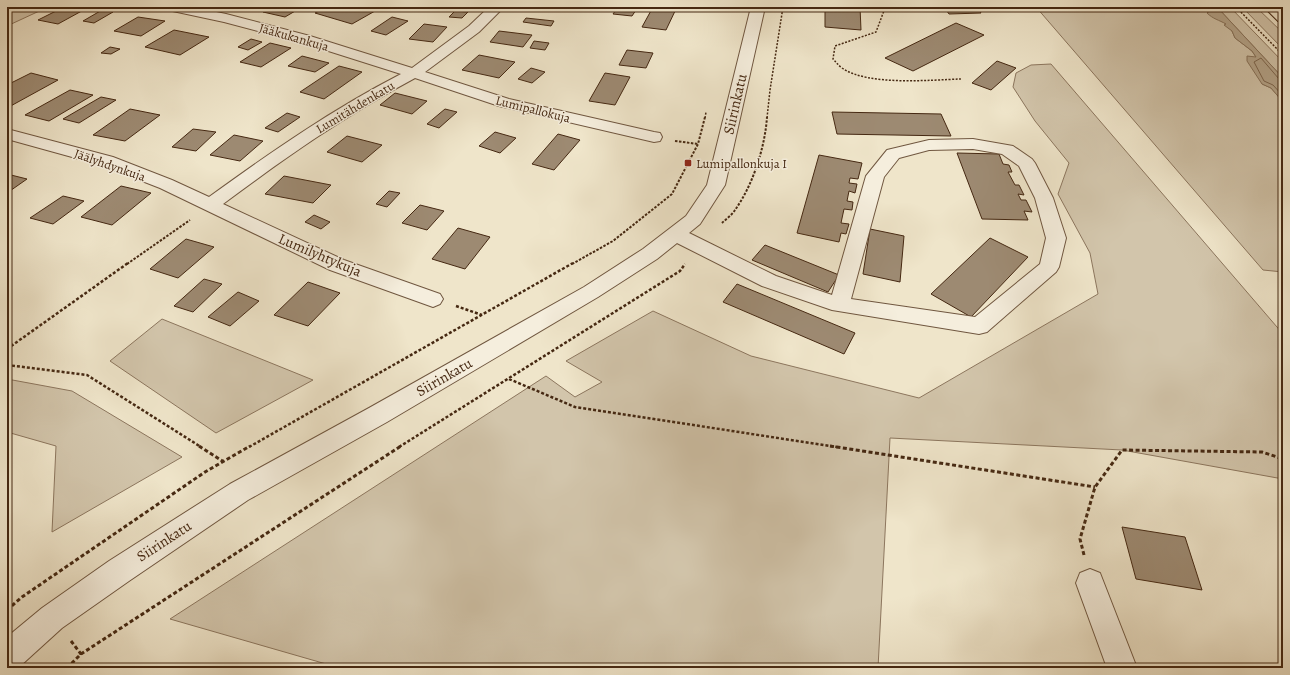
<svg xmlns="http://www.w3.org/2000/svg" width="1290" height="675" font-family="Alegreya,serif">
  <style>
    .green { fill: #d2c5ab; stroke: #8c765e }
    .water { fill: #b5a58b; stroke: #88735b }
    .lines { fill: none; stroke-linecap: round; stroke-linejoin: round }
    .shore { stroke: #7d664e; stroke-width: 1 }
    .building { fill: #9d8a72; stroke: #452812 }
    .minor-casing { stroke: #705740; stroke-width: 2 }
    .highway-casing { stroke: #452812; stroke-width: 2 }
    .path-far3 { stroke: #452812; stroke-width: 1.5; stroke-dasharray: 2 1.5; stroke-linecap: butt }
    .path-far2 { stroke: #452812; stroke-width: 2; stroke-dasharray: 2.5 1.5; stroke-linecap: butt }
    .path-far1 { stroke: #452812; stroke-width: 2.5; stroke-dasharray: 3 2; stroke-linecap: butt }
    .path { stroke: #452812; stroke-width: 3; stroke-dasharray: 4 2.5; stroke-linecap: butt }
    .minor { fill: #f5eedd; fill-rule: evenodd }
    .highway { fill: #efe5ca; fill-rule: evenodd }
    .poi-dot { fill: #8f2418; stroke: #f5eedd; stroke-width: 1.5 }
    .labels { text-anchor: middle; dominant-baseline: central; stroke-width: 3; stroke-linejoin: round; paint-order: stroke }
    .far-street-label { font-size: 13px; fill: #452812; stroke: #f5eedd }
    .far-poi-label { font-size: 13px; fill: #452812; stroke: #f5eedd; text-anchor: start }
    .street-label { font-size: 15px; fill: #452812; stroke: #f5eedd }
  </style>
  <rect width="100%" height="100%" fill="#efe5ca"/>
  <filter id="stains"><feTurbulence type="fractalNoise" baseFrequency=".005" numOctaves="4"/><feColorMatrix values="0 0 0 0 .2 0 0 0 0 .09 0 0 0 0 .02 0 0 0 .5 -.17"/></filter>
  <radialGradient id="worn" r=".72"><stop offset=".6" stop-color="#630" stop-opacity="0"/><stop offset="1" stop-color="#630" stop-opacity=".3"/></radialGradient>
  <path class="green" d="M7,7H48L7,26Z
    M1036,7H1207L1211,10L1207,13L1227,24L1232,31L1235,38L1252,51L1256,57L1262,84L1271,88L1283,102V272L1263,270Z
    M1217,7H1230L1283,62V78Z
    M1242,7H1256L1283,33V49Z
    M1051,64L1283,334V479L1122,450L890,438L878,668H340L170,619L546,376L575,397L602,382L566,361L653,311L751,356L919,398L1098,294L1090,253L1058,194L1069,163L1035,121L1013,87L1016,73L1031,65Z
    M162,319L313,380L216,433L110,361Z
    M7,379L72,391L182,457L52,532L56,446L7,432Z"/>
  <path class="water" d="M1207,7H1217L1283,78V102L1271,88L1262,84L1247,61V56L1256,57L1252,51L1235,38L1232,31L1224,25L1226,24C1219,20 1213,19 1207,13L1211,10Z"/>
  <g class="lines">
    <path class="shore" d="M1283,80L1279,79L1261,58L1254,62L1264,81L1273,85L1283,96"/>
  </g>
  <path class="building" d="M64,7H89L58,24L38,20Z
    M272,7H302L285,17L263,12Z
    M327,7H362L375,11L352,24L315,13Z
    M618,7H638L632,16L613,14Z
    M653,7L676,9L666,30L642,27Z
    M825,7H860L861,30L825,27Z
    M944,7H977L981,13L949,14Z
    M102,10L113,12L94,23L83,21Z
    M455,11L468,12L462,18L449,17Z
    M138,17L165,21L141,36L114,31Z
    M392,17L408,21L386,35L371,31Z
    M526,18L554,21L551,26L523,22Z
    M956,23L984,35L913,71L885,58Z
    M424,24L447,27L433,42L409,39Z
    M174,30L209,37L180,55L145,47Z
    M499,31L532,35L523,47L490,42Z
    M251,39L262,42L248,50L238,47Z
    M534,41L549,43L545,50L530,48Z
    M270,43L291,48L261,67L240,62Z
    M110,47L120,49L111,54L101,53Z
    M627,50L653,53L646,68L619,65Z
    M479,55L515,62L499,78L462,70Z
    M302,56L329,63L315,72L288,66Z
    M997,61L1016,68L991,90L972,83Z
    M339,66L362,72L324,99L300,92Z
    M531,68L545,72L532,83L518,79Z
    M31,73L58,80L7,108V85Z
    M605,73L630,77L615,105L589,101Z
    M70,90L93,95L49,121L25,115Z
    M395,93L427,101L412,114L380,105Z
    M101,97L116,100L79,123L63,119Z
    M130,109L160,115L125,141L93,135Z
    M445,109L457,112L439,128L427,124Z
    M832,112L941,114L951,136L837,134Z
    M287,113L300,117L278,132L265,128Z
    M193,129L216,132L196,151L172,147Z
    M495,132L516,138L500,153L479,146Z
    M558,134L580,140L554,170L532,164Z
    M234,135L263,141L240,161L210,155Z
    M347,136L382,145L362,162L327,152Z
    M957,153L999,154L1003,164L1009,165L1012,172H1008L1015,185H1019L1024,195L1018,194L1021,200H1026L1032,212L1024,211L1028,220L982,219Z
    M819,155L862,163L858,179L850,178L849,183L857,184L855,193L849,191L847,201L853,202L852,210L844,209L841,223L849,224L846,234L841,233L839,242L797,233Z
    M7,174L27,179L7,193Z
    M284,176L331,185L313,203L265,194Z
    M121,186L151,193L112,225L81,217Z
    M389,191L400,193L387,207L376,204Z
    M63,196L84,201L53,224L30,218Z
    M420,205L444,211L427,230L402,223Z
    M314,215L330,222L321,229L305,222Z
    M458,228L490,237L465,269L432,259Z
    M870,229L904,236L900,282L863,274Z
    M990,238L1028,257L971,317L931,294Z
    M186,239L214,247L178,278L150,269Z
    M765,245L839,275L828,292L752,260Z
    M204,279L222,284L193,312L174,306Z
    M308,282L340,293L308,326L274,315Z
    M737,284L855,333L844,354L723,302Z
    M238,292L259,301L230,326L208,317Z
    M1122,527L1185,537L1202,590L1136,579Z"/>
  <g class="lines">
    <defs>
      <path id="minor" d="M166,7H192L226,14L310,36L412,68L469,26L489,7H504L479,32L425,72L509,99L654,132L660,133L662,137L660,141L654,142L499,106L415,78C346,115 286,157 223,204L344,260L440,294L443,299L440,304L433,307L330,270L160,188L101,165L7,139V129L113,157L172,180L209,197C271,152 333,109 401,74L300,42L224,22L168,10Z
        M751,7H765L725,185L700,224L689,233L776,276L832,295L866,176L887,150L929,140L973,139L1013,146L1032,159L1035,163L1053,198L1066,238L1059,267L1056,272L987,332L979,334L832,310L762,286L677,243L657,259L598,297L387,422L248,500L129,581L62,628L18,668H7V637L42,608L109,561L230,484L369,408L584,287L643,249L686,216L707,185ZM973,149L1002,154L1019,166L1035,198L1046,238L1040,264L975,317L851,299L884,177L899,158L929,150Z
        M1090,569L1100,573L1137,668H1107L1076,583L1080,573Z"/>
      <path id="highway" d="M1264,7H1279L1283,11V22L1278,21Z"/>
    </defs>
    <use href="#minor" class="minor-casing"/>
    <use href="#highway" class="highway-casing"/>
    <path class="path-far3" d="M888,7L885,8L876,32L835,46L833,59C836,62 838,65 842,68C868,86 929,80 961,79
      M1236,7L1283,55
      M705,118L706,112
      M767,118L770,90L783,7"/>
    <path class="path-far2" d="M675,141L698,144
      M722,223C726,219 732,215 735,210C753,185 765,147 767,117
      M127,264L190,220
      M572,264L613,241L672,194L698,144L705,117"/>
    <path class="path-far1" d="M456,306L482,315
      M7,349L128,263
      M7,365L87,375L201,447
      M509,379L575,407L837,447
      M249,447L573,263
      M399,447L680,271L685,264"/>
    <path class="path" d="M199,446L224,462
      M830,446L1095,487
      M1084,555L1080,539L1095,487L1122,450L1262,452L1283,459
      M7,610L22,597L205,472L250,446
      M71,641L81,654
      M67,668L81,654L401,446"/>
    <use href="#minor" class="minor"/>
    <use href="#highway" class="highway"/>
  </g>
  <rect class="poi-dot" x="684" y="159" width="8" height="8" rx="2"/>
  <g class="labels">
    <g class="far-street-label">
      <text transform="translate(294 37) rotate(16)">Jääkukankuja</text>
      <text transform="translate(355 107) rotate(-31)">Lumitähdenkatu</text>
      <text transform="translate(533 109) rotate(14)">Lumipallokuja</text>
      <text transform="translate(110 165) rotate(19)">Jäälyhdynkuja</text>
    </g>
    <g class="far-poi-label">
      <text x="696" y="163">Lumipallonkuja I</text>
    </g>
    <g class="street-label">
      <text transform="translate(735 104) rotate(-77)">Siirinkatu</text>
      <text transform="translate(320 255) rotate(23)">Lumilyhtykuja</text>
      <text transform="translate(444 377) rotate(-30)">Siirinkatu</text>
      <text transform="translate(164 541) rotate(-33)">Siirinkatu</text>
    </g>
  </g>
  <rect width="1290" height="675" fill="none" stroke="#efe5ca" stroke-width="24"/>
  <rect x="8" y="8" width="1274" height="659" fill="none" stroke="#452812" stroke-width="2"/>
  <rect x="12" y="12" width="1266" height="651" fill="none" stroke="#452812"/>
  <rect width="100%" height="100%" filter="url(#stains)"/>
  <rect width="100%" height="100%" fill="url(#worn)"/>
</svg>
